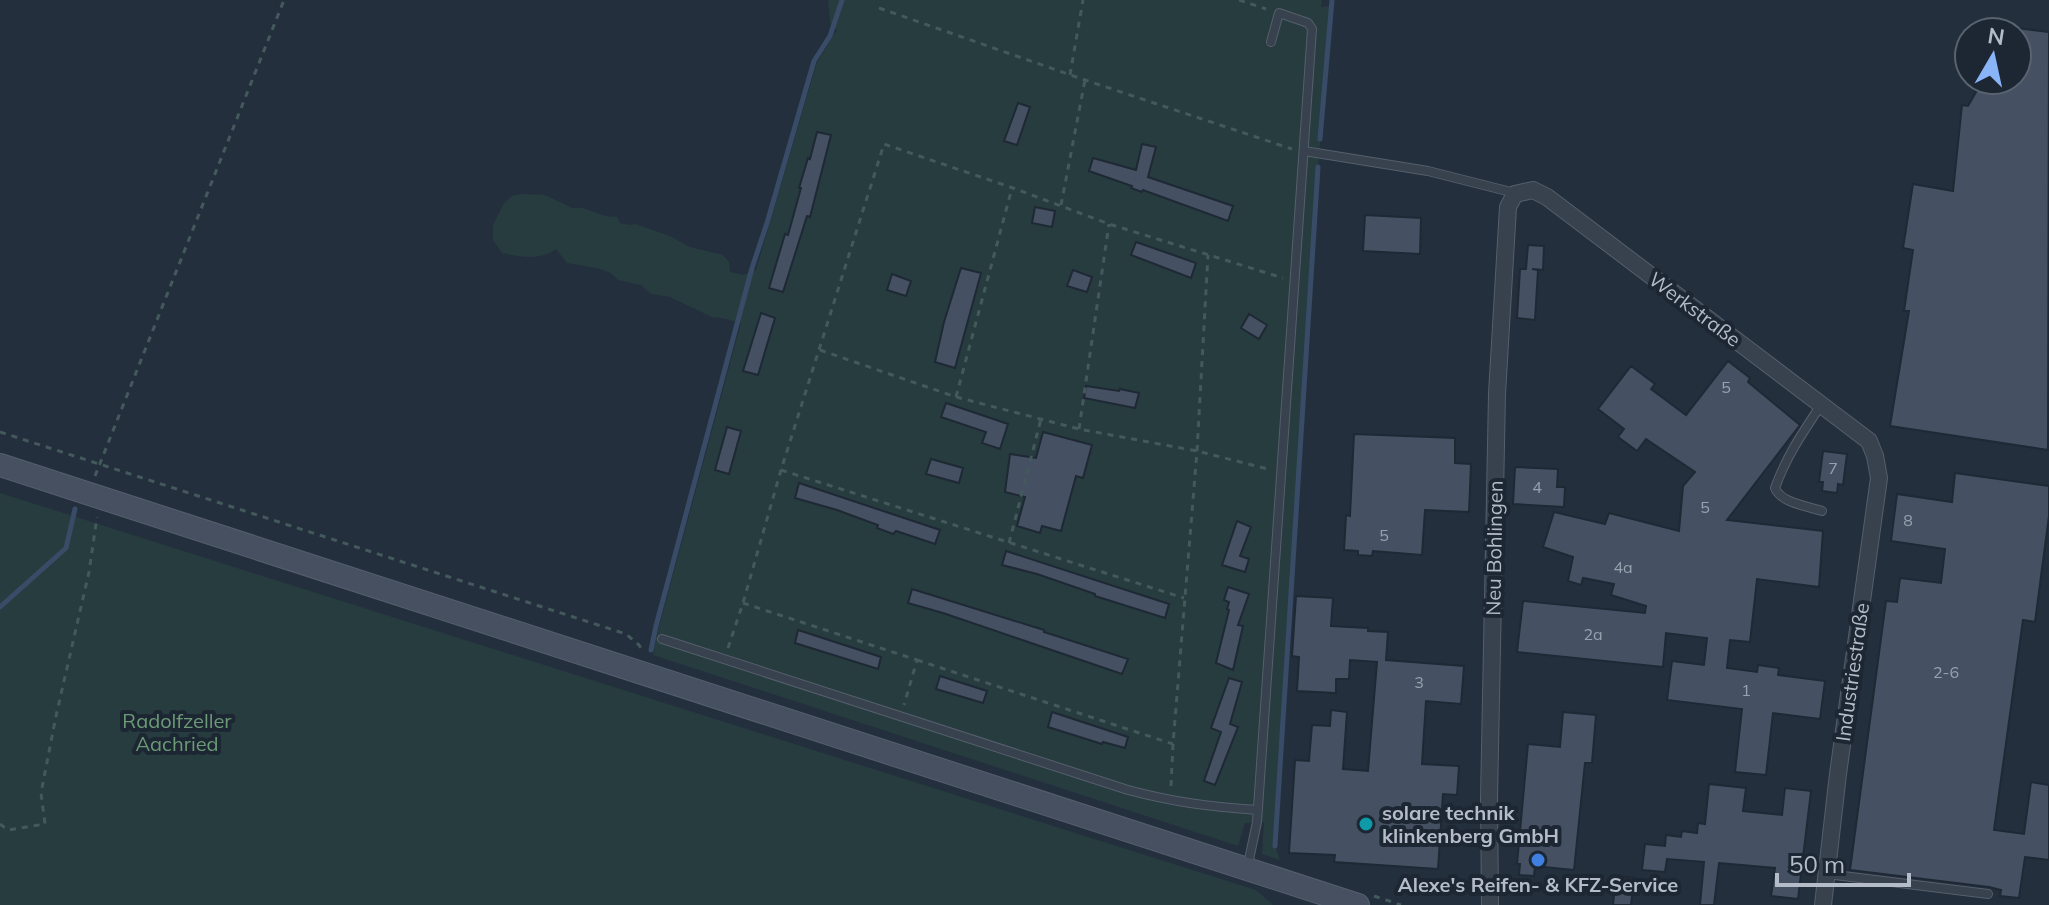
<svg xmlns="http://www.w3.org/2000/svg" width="2049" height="905" font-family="Mulish,sans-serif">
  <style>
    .green { fill: #263c3f }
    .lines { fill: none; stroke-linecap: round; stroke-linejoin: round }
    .stream { stroke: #394c67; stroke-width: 5 }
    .building { fill: #455162; stroke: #1f2835; stroke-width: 2 }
    .lane-casing { stroke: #565f6c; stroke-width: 10 }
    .street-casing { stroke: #565f6c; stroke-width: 18 }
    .secondary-casing { stroke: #565f6c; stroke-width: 24 }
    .path { stroke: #44595c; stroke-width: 3; stroke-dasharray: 6 6; stroke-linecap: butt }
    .lane { stroke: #38414e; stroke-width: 8 }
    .street { stroke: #38414e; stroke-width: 16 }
    .secondary { stroke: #465061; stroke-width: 22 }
    .culture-dot { fill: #0f9aa8; stroke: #1d2633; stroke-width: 3 }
    .shop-dot { fill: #3f7fe0; stroke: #1d2633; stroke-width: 3 }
    .labels { text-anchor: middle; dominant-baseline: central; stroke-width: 8; stroke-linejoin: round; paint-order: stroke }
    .number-label { font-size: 16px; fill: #98a1af }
    .street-label { font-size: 20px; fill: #b4bcc9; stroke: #1d2633 }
    .park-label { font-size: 20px; fill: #6b9a76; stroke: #1d2633 }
    .poi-label { font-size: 20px; font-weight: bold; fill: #b4bcc9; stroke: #1d2633; text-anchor: start }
  </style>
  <rect width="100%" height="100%" fill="#242f3e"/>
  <path class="green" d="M828,0H1322L1321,7L1332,6L1318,167L1275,846L1280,860L1262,854L1264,822L1245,823L1238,846L653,655L656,638L741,323L722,318L712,317L670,297L651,294L641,285L618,280L611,273L597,268L567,263L556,249C539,261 521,257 502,253L493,240V225L504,203L512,196L522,194L545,195L572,208H583L605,216L617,217L620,223L629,225L635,224L670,236L690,247L723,255L729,262L730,272L743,275L756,270L817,62L837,30L830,23Z
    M0,493L1256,890L1273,905H0Z"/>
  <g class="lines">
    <path class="stream" d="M1320,139L1332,0
      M0,607L66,548L75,509
      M651,650L656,626L752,268L767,223L814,61L830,36L842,0
      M1275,846L1318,167"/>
  </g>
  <path class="building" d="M2017,28L2049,32L2048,450L1890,426L1909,311H1904L1913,250L1903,248L1913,184L1953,191L1962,105L1968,106L1983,80H2017Z
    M1018,103L1030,107L1017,145L1004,141Z
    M817,132L831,135L810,217L807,216L783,292L769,288L785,234L788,235L801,188H799L808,158L810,159Z
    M1142,144L1156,147L1148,177L1233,206L1228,221L1143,190L1142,192L1131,188L1132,186L1089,171L1093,158L1136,170Z
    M1035,207L1055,211L1052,227L1032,223Z
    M1365,215L1421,218L1420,254L1363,251Z
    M1136,242L1196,263L1191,278L1131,255Z
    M1528,245L1544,246L1543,270L1532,269L1538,270L1535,320L1517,318L1520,269H1526Z
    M961,268L981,273L955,368L935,362L944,322Z
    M1073,270L1092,277L1087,292L1067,286Z
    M892,274L911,281L906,296L887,290Z
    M761,313L775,318L758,375L743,371Z
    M1249,314L1267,325L1259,339L1241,328Z
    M1728,361L1750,378L1748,382L1800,425L1727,520L1823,531L1819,587L1757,579L1750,642L1730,640L1727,668L1757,672L1758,665L1779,668L1778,675L1825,681L1820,719L1773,713L1766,775L1735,772L1742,709L1667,700L1672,661L1704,665L1707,638L1666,633L1663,667L1517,652L1523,601L1645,613L1646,606L1611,595L1614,584L1583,578L1581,585L1568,581L1573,557L1543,547L1554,512L1605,524L1609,513L1679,531L1683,486L1695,472L1646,439L1637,451L1618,437L1624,429L1598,409L1631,366L1655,384L1651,389L1686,415Z
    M1086,386L1119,391L1120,389L1139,393L1135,408L1084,398Z
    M946,403L1008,424L1000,449L982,443L986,432L941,417Z
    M727,427L741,431L729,474L715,470Z
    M1043,432L1092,445L1083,478L1076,476L1061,531L1042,526L1040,533L1017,526L1025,497L1005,492L1010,454L1036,458Z
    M1354,434L1455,438V463L1471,464L1469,512L1425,510L1422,555L1373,551L1372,556L1358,555V551L1344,550L1346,515L1350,516Z
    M1823,451L1847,454L1843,485L1838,484L1837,493L1822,491L1823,482H1819Z
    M931,459L963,468L959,483L926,474Z
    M1515,467L1558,469L1557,487H1565L1564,507L1513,504Z
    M1955,473L2049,486V516L2035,622L2023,620L1994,830L2024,834L2031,782L2049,785V860L2025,857L2019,898L2000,896L2001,890L1989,887L1850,870L1886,601L1897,602L1900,578L1941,583L1945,549L1891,541L1897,494L1952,502Z
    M799,483L940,530L935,544L896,531L893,534L877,528L878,525L837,510L795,498Z
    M1237,521L1251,527L1240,556L1249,559L1245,572L1222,565Z
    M1006,551L1169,604L1165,618L1095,596V594L1037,574L1002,565Z
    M1228,587L1249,594L1238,625L1243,626L1233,670L1216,663L1229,610L1227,609L1229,602L1224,600Z
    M912,589L1044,630V632L1128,659L1122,674L943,613L908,603Z
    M1296,596L1333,598L1331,626L1368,628V631L1388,632L1386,660L1464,666L1461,704L1426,701L1422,764L1459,766L1457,795L1443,794L1438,869L1334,862L1335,855L1289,853L1295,760L1309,761L1312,725L1330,726L1331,710L1347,712L1343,769L1368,771L1377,662L1350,660L1349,679H1336V693L1297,691L1299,657L1292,656Z
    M798,630L881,657L878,669L795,643Z
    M940,676L987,691L983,703L936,689Z
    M1229,678L1242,682L1230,724L1238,727L1215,785L1204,781L1221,732L1211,728Z
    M1052,712L1128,737L1125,748L1103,742L1102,744L1048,727Z
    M1563,712L1596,715L1592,763H1585L1574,870L1535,866L1534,876L1519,875L1520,864H1517L1528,744L1560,747Z
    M1709,784L1746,788L1743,811L1782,815L1785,788L1811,791L1798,899L1771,896L1775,868L1719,863L1714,905H1700L1704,862L1667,859L1665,872L1642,870L1645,844L1665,846L1666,835L1681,837L1682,831L1697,833L1698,823L1705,824Z
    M1616,876L1634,878L1631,905H1613Z"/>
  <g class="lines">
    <defs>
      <path id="lane" d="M1304,151L1428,171L1515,193
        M1821,405C1803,432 1786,457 1775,488C1781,503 1807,506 1822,511
        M662,639L1128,790C1173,802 1211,807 1258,810
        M1247,869L1257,822L1312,29L1308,23L1279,13L1271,42
        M1827,874L1988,894"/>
      <path id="street" d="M1490,905L1489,799L1497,394L1508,207L1515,194L1533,190L1547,197L1869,441L1875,456L1879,478L1838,774L1823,905"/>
      <path id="secondary" d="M0,465L1358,905"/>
    </defs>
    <use href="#lane" class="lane-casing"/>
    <use href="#street" class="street-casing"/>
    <use href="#secondary" class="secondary-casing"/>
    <path class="path" d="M1239,0L1266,9
      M879,8L1085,80L1292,149
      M1070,75L1083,0
      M1061,205L1085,80
      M820,350L956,397L1079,429L1197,451L1268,469
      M956,397L1012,188
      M1079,429L1109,224
      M0,432L626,634L639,645L643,652
      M781,470L1184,598
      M95,476L284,0
      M1009,543L1041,419
      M743,603L917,660L904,705
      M728,648L743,603L781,470L884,144L1013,188L1109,224L1283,278
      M917,660L1173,744
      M1171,786L1173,744L1197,451L1208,255
      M0,824L8,830L45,824L41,793L56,716L89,572L97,517
      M1374,896L1401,905"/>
    <use href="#lane" class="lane"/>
    <use href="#street" class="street"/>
    <use href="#secondary" class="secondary"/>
  </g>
  <circle class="culture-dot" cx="1366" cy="824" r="8"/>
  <circle class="shop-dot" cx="1538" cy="860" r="8"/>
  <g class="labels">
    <g class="number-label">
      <text x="1726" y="387">5</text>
      <text x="1833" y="468">7</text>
      <text x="1537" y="487">4</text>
      <text x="1705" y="507">5</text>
      <text x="1908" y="520">8</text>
      <text x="1384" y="535">5</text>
      <text x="1623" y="567">4a</text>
      <text x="1593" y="634">2a</text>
      <text x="1946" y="672">2-6</text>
      <text x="1419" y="682">3</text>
      <text x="1746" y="690">1</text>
    </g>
    <g class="street-label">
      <text transform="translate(1695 309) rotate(37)">Werkstraße</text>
      <text transform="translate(1494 548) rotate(-89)">Neu Bohlingen</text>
      <text transform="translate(1852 672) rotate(-82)">Industriestraße</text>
    </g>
    <g class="park-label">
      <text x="177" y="720">Radolfzeller<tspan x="177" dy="23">Aachried</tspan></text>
    </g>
    <g class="poi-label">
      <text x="1382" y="812">solare technik<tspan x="1382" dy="23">klinkenberg GmbH</tspan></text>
      <text x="1538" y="884" text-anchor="middle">Alexe's Reifen- &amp; KFZ-Service</text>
    </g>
  </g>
  <g transform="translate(1993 56) rotate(9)"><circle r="38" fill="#1d2633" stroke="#59626f" stroke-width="2"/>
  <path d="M0-6L14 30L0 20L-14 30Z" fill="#8ab4f8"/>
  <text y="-12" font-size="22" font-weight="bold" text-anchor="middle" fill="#b4bcc9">N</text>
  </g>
  <path d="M1777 873v12h132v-12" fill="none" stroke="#b4bcc9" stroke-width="4"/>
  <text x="1789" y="873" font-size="24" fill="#b4bcc9" stroke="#1d2633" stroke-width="6" paint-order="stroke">50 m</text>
</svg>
